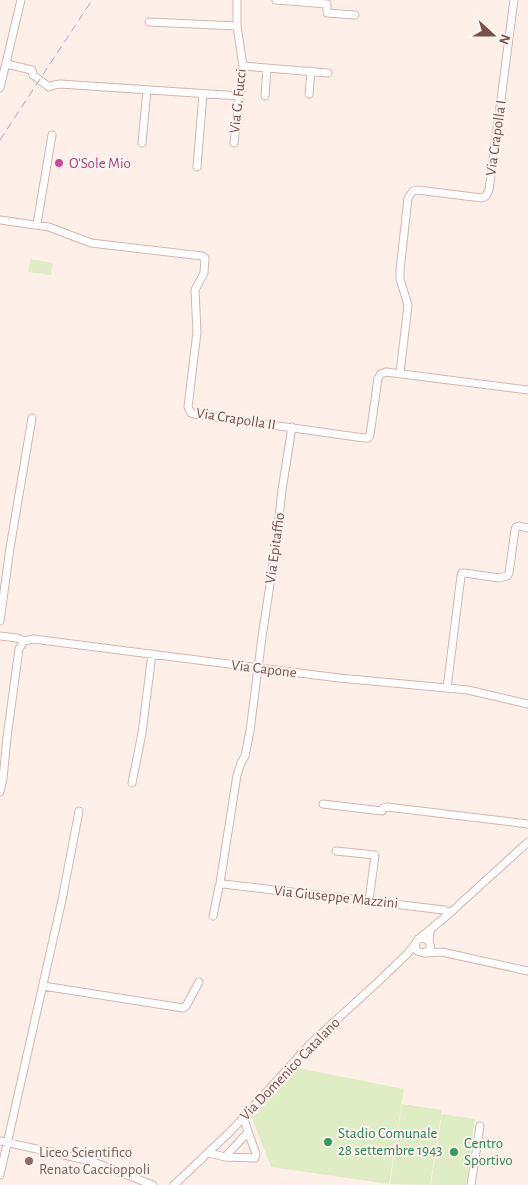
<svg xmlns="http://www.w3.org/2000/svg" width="528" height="1185" font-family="'Alegreya Sans',sans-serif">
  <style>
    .green { fill: #deedc4 }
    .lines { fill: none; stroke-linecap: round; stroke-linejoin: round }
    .minor-casing { stroke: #d4b6af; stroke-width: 9 }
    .minor { stroke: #fff; stroke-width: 7 }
    .rail { stroke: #b0a4ca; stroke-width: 1; stroke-dasharray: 8 5; stroke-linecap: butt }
    .hotel-dot { fill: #d1479c; stroke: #fff5f0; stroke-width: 2 }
    .leisure-dot { fill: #2e9e5b; stroke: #fff5f0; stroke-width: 2 }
    .education-dot { fill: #8d6e63; stroke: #fff5f0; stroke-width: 2 }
    .labels { text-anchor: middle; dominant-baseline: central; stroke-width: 4; stroke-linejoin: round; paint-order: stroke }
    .street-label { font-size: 15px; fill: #7b4f49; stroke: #fff5f0 }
    .hotel-label { font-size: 15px; fill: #b23c85; stroke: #fff5f0; text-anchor: start }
    .leisure-label { font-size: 15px; fill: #27864d; stroke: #fff5f0; text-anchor: start }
    .education-label { font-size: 15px; fill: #785e54; stroke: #fff5f0; text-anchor: start }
  </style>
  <rect width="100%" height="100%" fill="#fef0e8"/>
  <path class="green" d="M30,259L53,263L51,275L28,272Z
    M293,1067L404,1089L389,1184L271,1167L251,1116Z
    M402,1104L442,1110L430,1185L390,1184Z
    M442,1114L475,1119L466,1185H431Z"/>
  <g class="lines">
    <defs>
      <path id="minor" d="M276,0L327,4V13L355,15
        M149,22L237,26
        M6,64L32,70L33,75L49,87L54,85L60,84L240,96
        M243,66L328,73
        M0,88L21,0
        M309,94L311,71
        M265,96L267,68
        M142,143L147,90
        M234,143L243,66L237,26V0
        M197,167L203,94
        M0,220L49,227L91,243L202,256L205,258L204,273L195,290L197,332L188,407L191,413L194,414L364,438H368L370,435L378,378L381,374L386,372L528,390
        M37,224L52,135
        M400,373L408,305L400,279V270L408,198L413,191L417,190L482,198L486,196L489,190L514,0
        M292,427L282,490L276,545L262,637L250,731L245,756L241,763L237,775L220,883L223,884L444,910L450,913
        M0,621L10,548L32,418
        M0,636L17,638L24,641L33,639L339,678L468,690L528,704
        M447,688L461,576L462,573H465L499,578L507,576L509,573L515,530L516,527L519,526L528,528
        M132,783L142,733L152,654
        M0,792L3,779L7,737L19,649L24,641
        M323,804L382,811L383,808L387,807L528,824
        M336,851L375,855L369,901
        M213,916L219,887L221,883
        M420,938L450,913L528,842
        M429,941L424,938L418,939L415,945L417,951L424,953L430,949C431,945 430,944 429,941C429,937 430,933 431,929
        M424,953L442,952L528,971
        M43,986L183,1008L186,1006L199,982
        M0,1141L91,1161L153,1185
        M209,1153L225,1157L255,1158L256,1154L243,1117
        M225,1157L248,1132
        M0,1175L62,900L79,811
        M174,1185L233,1129L311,1043L379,981L407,954L416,943
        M471,1185L480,1126"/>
    </defs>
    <use href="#minor" class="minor-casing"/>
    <use href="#minor" class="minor"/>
    <path class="rail" d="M0,140L92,0"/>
  </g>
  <circle class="hotel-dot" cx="59" cy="163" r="5"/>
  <g class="leisure-dot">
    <circle cx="328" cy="1142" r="5"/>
    <circle cx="454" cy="1152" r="5"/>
  </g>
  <circle class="education-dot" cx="29" cy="1161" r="5"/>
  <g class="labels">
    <g class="street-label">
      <text transform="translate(238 101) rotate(-84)">Via G. Fucci</text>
      <text transform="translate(496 138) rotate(-82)">Via Crapolla I</text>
      <text transform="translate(236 419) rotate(9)">Via Crapolla II</text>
      <text transform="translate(275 548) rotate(-82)">Via Epitaffio</text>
      <text transform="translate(264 669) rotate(7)">Via Capone</text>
      <text transform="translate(336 897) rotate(6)">Via Giuseppe Mazzini</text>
      <text transform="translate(290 1069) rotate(-46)">Via Domenico Catalano</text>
    </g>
    <g class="hotel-label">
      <text x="69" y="163">O'Sole Mio</text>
    </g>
    <g class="leisure-label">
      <text x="338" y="1133">Stadio Comunale<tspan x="338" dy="17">28 settembre 1943</tspan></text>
      <text x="464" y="1143">Centro<tspan x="464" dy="17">Sportivo</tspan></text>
    </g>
    <g class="education-label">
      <text x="39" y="1152">Liceo Scientifico<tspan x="39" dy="17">Renato Caccioppoli</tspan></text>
    </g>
  </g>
  <g transform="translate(493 35) rotate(111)" stroke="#fff5f0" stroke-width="4" paint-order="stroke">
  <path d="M0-4L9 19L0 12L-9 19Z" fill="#7b4f49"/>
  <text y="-8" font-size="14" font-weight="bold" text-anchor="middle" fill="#7b4f49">N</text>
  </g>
</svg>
